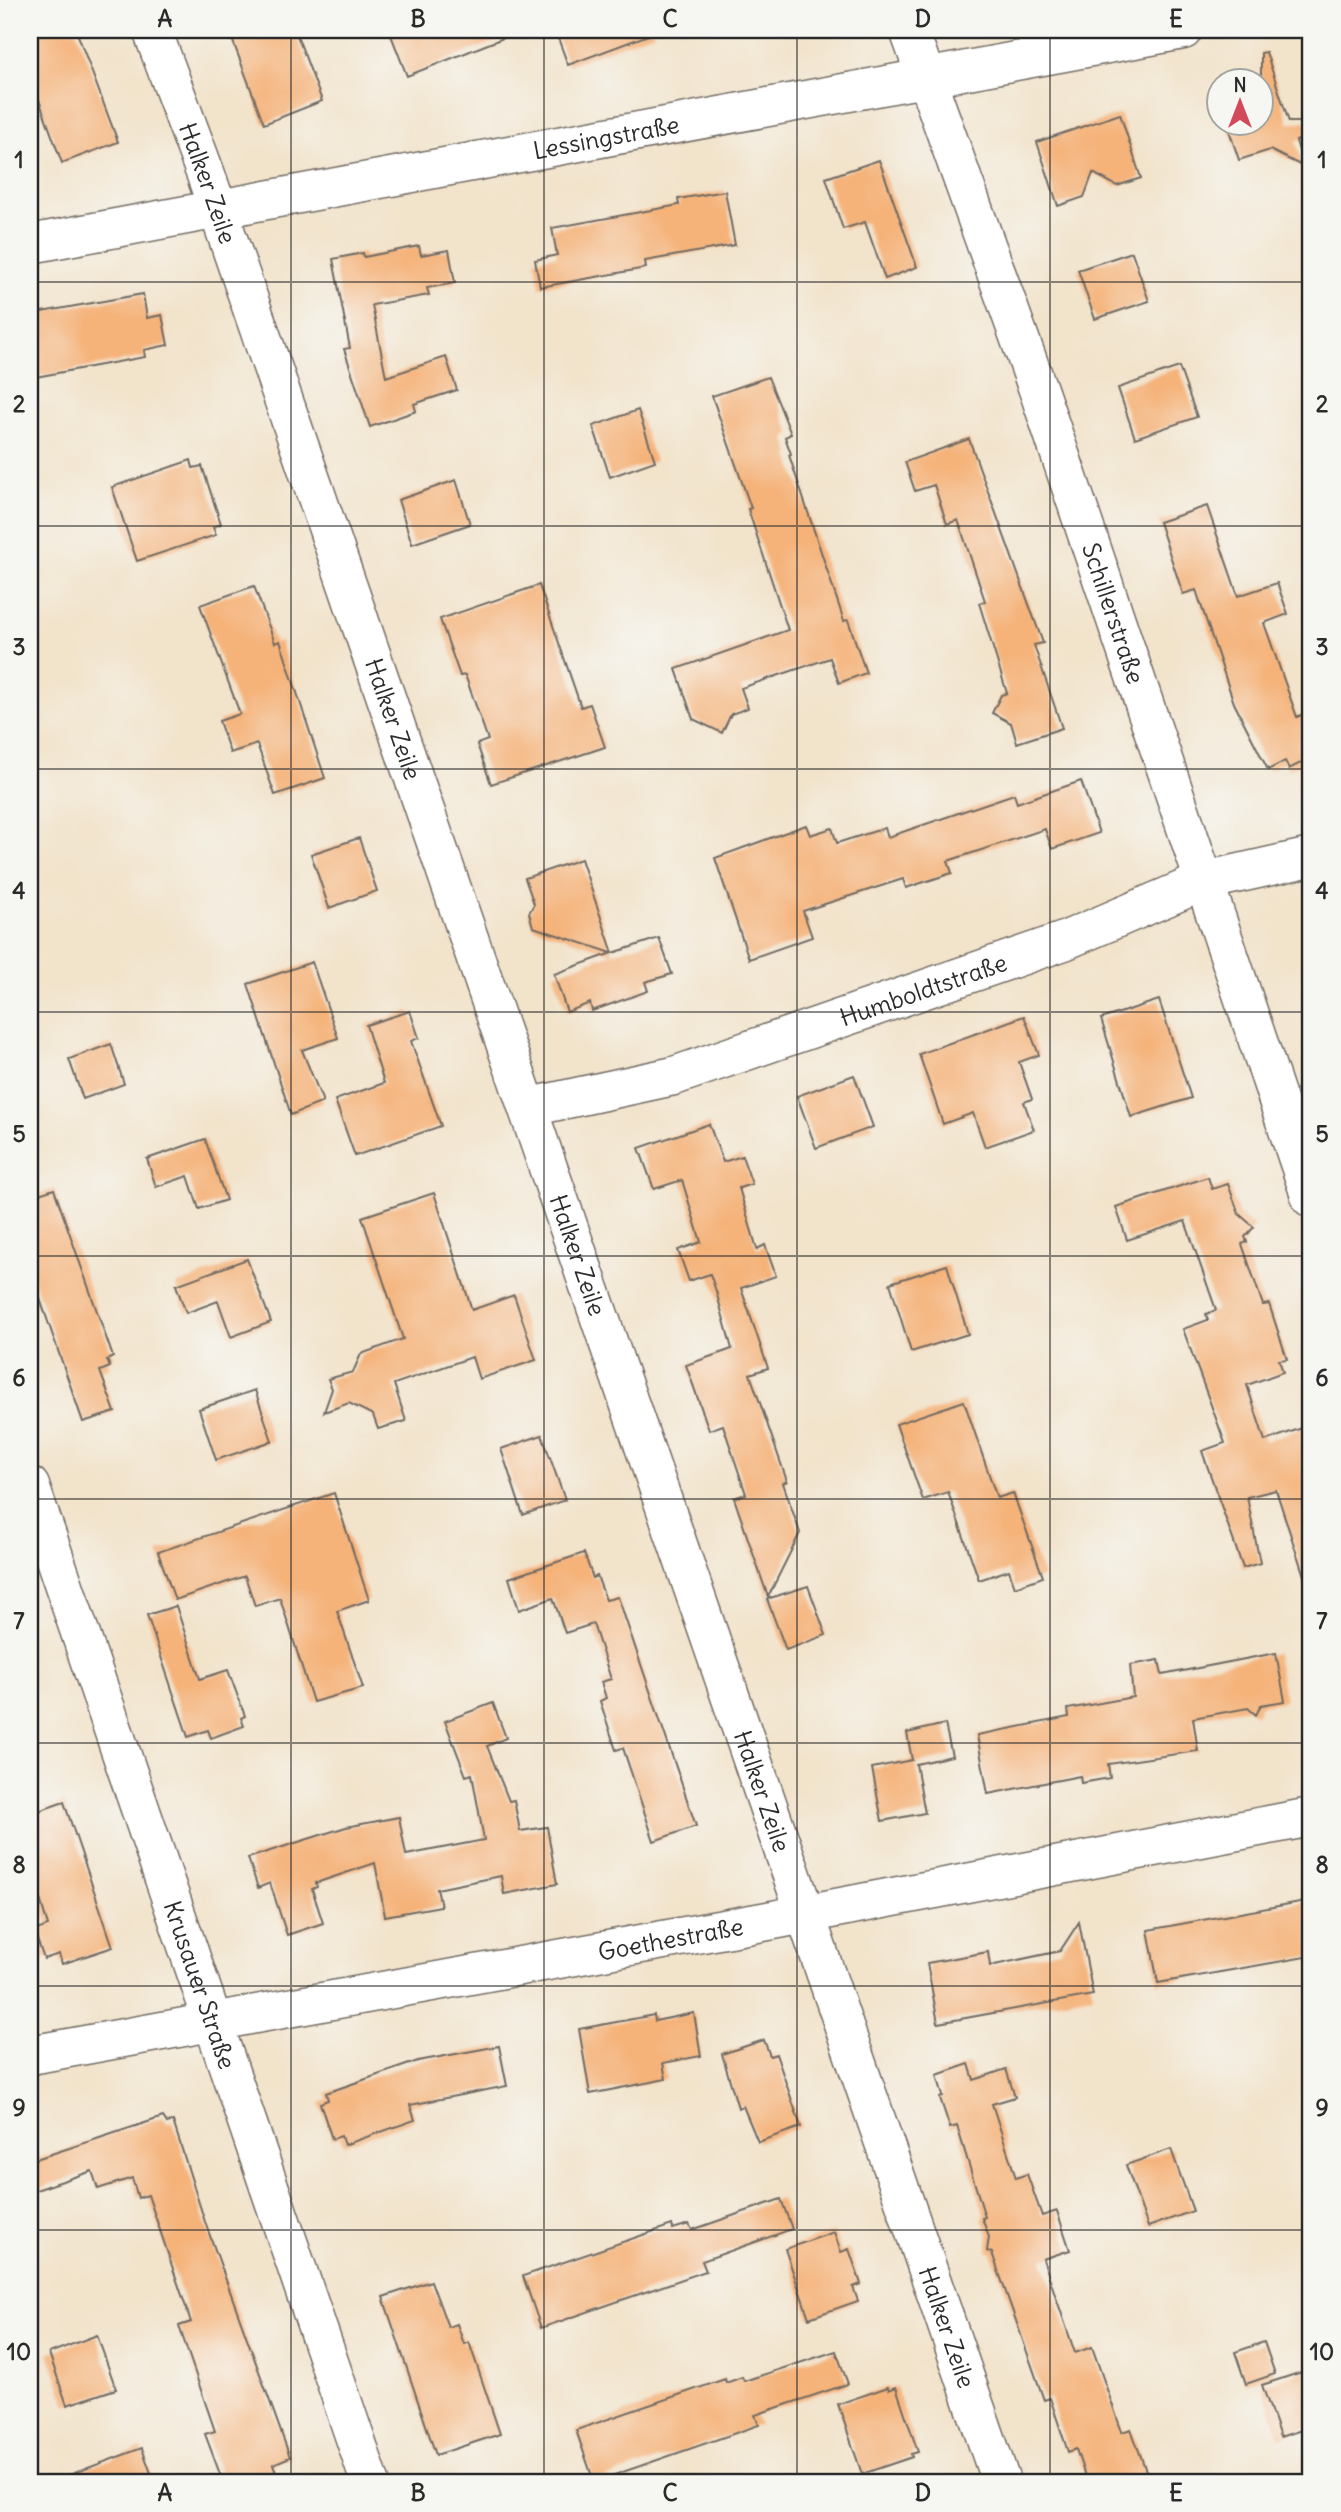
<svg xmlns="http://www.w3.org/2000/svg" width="1341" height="2512" font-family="Delius,sans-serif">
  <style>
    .building { fill: #f5b37a }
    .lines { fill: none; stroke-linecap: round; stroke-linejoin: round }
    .street-casing { stroke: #716b63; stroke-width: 41 }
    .street { stroke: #fff; stroke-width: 38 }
    .grid { fill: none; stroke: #2b2b2b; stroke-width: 2; stroke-opacity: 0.55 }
    .labels { text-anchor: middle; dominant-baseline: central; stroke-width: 7; stroke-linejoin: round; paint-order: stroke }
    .street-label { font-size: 24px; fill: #2b2b2b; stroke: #f6f6f2 }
    .neatline { fill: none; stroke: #2b2b2b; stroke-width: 2.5 }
    .grid-label { font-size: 23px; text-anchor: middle; font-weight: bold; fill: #2b2b2b }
  </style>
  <rect width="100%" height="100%" fill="#f6f6f2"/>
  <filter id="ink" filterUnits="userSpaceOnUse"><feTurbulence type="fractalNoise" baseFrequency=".0143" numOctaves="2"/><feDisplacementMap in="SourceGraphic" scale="14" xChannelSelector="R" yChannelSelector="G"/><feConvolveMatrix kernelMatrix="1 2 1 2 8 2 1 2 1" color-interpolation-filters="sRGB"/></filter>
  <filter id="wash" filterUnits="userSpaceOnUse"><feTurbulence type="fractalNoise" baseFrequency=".00686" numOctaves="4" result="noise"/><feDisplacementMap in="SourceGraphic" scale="28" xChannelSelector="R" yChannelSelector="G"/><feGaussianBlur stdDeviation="1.57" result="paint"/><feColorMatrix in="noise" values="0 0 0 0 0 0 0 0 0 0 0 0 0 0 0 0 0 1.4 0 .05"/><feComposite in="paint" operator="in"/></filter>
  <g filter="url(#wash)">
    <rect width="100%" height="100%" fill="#f2e3cb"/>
    <g id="blocks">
      <path class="building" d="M30,30H76L118,142L62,163L30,75Z
        M249,30H295L322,101L264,124L231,36Z
        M389,30H521V31L407,76Z
        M555,30H653L654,33L568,65Z
        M1266,52L1289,122H1311V136L1296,141L1304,167L1270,150L1239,160L1228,127L1261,122V53Z
        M1120,114L1141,178L1117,186L1093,173L1084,197L1058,206L1037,142Z
        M879,160L917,267L885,279L865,222L843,229L826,178Z
        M725,191L735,245L645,261L646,268L540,287L535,260L557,255L552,228L679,205L678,199Z
        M419,246L421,255L449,250L455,283L427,288L429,295L372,305L386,377L446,357L457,390L414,404L416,411L370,427L344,349L350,348L333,259L363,253L364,257Z
        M1132,252L1149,301L1095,319L1078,270Z
        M143,294L147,318L162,315L168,345L144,350L145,357L30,378V314Z
        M1179,367L1197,417L1135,438L1118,388Z
        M768,377L791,434L785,437L791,454L789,455L844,621L848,620L866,673L839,683L830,658L741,688L748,708L731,714L722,733L693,719L676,669L788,630L748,509L751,508L712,396Z
        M638,410L655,461L610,477L593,426Z
        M969,439L1043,643L1034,645L1062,728L1017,743L1011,723L992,713L1001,695L1007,693L979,603L985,601L958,520L947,524L934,485L915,491L905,462Z
        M191,460L193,468L202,466L221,524L213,527L216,535L137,561L112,487Z
        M456,480L470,524L412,544L398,500Z
        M1207,506L1238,596L1277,583L1288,614L1264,623L1297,717L1311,710V758L1289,769L1285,761L1268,770L1234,703L1196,590L1183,594L1159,522Z
        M539,585L581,707L590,704L605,747L491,784L477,744L488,740L465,675L460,676L440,619Z
        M254,586L275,643L280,641L325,778L275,795L257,744L230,753L219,721L240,714L200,605Z
        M1081,781L1099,833L1052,849L1045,829L948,861L952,873L906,888L903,879L803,911L812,937L749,959L715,858L806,825L810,835L832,828L837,843L885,828L888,837L1014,794L1017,803Z
        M359,838L377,891L329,908L311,854Z
        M581,859L613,953L659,938L672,974L645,982L648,991L592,1011L590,1003L567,1012L554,974L612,953L533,927L529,913L534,904L525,878Z
        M312,962L338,1038L302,1050L323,1102L291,1115L248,984Z
        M1159,1000L1191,1098L1131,1117L1101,1019Z
        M410,1011L419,1038L411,1041L441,1126L355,1156L335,1100L384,1083L366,1025Z
        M1024,1016L1039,1055L1019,1062L1032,1099L1024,1102L1034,1130L985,1147L973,1113L943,1124L919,1054Z
        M111,1044L124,1084L83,1099L69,1059Z
        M854,1075L873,1127L816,1148L797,1096Z
        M709,1124L723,1162L742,1156L752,1184L739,1188L757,1249L765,1245L776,1276L741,1288L768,1368L750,1374L787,1481L783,1483L800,1533L768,1597L734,1498L746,1494L723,1425L709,1430L686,1365L732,1349L716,1291L710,1274L689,1281L678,1250L701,1242L682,1180L654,1189L639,1148Z
        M205,1139L226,1200L199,1209L188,1176L156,1187L147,1159Z
        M1208,1177L1212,1189L1228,1184L1239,1214L1254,1227L1245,1237L1247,1242L1242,1244L1263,1305L1269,1304L1287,1359L1279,1360L1283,1372L1247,1385L1265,1441L1311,1425V1578L1305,1579L1276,1490L1247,1497L1260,1563L1243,1568L1202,1451L1225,1443L1183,1329L1208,1320L1206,1314L1216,1310L1185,1221L1127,1240L1116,1207Z
        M54,1189L113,1357L107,1360L110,1367L100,1371L115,1412L83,1422L30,1270V1197Z
        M434,1193L472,1310L514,1295L536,1360L479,1379L472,1357L394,1384L406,1421L378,1429L373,1415L349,1403L324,1412L332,1389L328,1379L353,1372L361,1354L403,1339L362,1217Z
        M247,1259L271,1322L231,1337L218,1301L186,1313L176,1285Z
        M947,1265L968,1334L911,1352L890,1283Z
        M255,1390L272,1441L216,1460L199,1409Z
        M964,1401L997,1498L1013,1493L1043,1577L1015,1587L1009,1570L979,1580L948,1492L923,1500L896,1424Z
        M542,1435L565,1500L523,1515L501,1449Z
        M334,1493L369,1600L337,1611L363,1688L313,1702L280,1598L255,1606L245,1576L175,1600L158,1552Z
        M584,1553L593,1578L597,1576L606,1600L618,1597L696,1826L654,1841L623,1748L616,1750L600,1701L606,1698L601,1682L611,1679L593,1624L565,1633L553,1598L519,1610L509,1578Z
        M808,1586L826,1635L786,1650L767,1599Z
        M176,1606L200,1679L228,1670L245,1716L241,1718L244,1726L211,1738L208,1730L188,1737L147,1615Z
        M1276,1653L1285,1701L1261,1705L1256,1715L1248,1708L1193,1718L1198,1751L1108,1764L1110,1778L1081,1783L1080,1776L988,1794L977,1735L1069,1717L1068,1709L1133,1697L1130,1665L1159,1660L1162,1675Z
        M493,1703L506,1738L487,1746L509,1801L514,1800L520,1831L547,1827L557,1884L504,1894L501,1876L437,1889L441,1906L385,1916L375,1863L316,1883L317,1887L312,1889L323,1923L287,1935L270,1883L258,1888L248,1858L346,1827L399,1817L406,1855L484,1840L472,1774L466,1776L445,1721Z
        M945,1724L952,1756L916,1764L925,1813L882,1821L872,1768L912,1760L907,1733Z
        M64,1802L113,1947L62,1964L59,1954L44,1959L34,1931L48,1926L30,1865V1814Z
        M1311,1900V1956L1158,1983L1148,1930Z
        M1079,1922L1093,1995L938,2023L927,1963L988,1952L990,1966L1060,1951Z
        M694,2013L701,2056L663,2063L666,2079L590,2094L579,2029L654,2015L655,2021Z
        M764,2040L770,2056L776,2054L801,2127L758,2142L743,2106L738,2108L722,2054Z
        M499,2046L507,2086L410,2105L415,2120L344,2145L341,2136L332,2139L320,2103L328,2100L326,2093L418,2061Z
        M969,2064L974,2080L1006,2069L1015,2097L992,2104L1016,2178L1027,2174L1042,2216L1057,2211L1070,2250L1043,2259L1075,2353L1092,2347L1122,2432L1131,2429L1150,2482H1087L1076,2449L1068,2452L1050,2398L1044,2400L992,2253L987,2251L989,2237L982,2218L985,2217L957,2126L950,2128L940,2098L943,2096L937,2075Z
        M163,2117L167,2123L173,2121L205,2222L290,2457L273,2464L280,2482H223L205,2434L215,2431L179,2326L191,2322L148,2195L138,2198L132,2178L98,2189L92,2171L30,2192V2161Z
        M1171,2149L1193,2211L1148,2227L1126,2165Z
        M781,2199L792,2229L702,2261L706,2271L541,2328L523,2276L672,2225L673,2229L689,2224L692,2230Z
        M834,2232L841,2252L849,2249L861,2284L853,2287L858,2301L809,2318L785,2249Z
        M431,2281L448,2327L457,2324L464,2344L469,2342L500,2434L436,2455L383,2297Z
        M97,2335L116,2389L67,2405L49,2353Z
        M1264,2342L1275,2374L1246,2384L1235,2352Z
        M836,2351L848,2384L755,2415L759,2425L594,2482L576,2430L725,2379L726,2383L742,2377L744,2381Z
        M1311,2369V2427L1280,2437L1262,2385Z
        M888,2387L889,2390L896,2387L918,2452L911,2454L912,2457L862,2474L838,2404Z
        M142,2448L154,2482H59L58,2479Z"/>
    </g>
  </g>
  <g filter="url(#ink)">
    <use href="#blocks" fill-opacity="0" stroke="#716b63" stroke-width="2"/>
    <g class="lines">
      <defs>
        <g id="street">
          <path id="s1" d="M152,30L206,175C472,944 735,1713 1001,2482"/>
          <path id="s2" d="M909,30L1040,395L1311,1198"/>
          <path id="s3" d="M30,244L1183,30"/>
          <path id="s4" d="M530,1107L674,1076L1064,941L1204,881L1311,857"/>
          <path id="s5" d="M30,1486L370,2482"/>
          <path id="s6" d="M30,2055L768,1921L1311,1817"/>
        </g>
      </defs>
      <use href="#street" class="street-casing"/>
      <use href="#street" class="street"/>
    </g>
  </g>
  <path class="grid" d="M291,30V2482M544,30V2482M797,30V2482M1050,30V2482M30,282H1311M30,526H1311M30,769H1311M30,1012H1311M30,1256H1311M30,1499H1311M30,1743H1311M30,1986H1311M30,2230H1311"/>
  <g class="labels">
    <g class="street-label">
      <text stroke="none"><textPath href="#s3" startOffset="586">Lessingstraße</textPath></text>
      <text stroke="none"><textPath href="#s1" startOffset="163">Halker Zeile</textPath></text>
      <text stroke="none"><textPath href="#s2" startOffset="618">Schillerstraße</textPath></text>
      <text stroke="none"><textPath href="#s1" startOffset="730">Halker Zeile</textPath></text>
      <text stroke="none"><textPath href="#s4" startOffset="411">Humboldtstraße</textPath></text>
      <text stroke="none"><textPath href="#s1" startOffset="1297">Halker Zeile</textPath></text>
      <text stroke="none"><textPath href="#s1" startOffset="1864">Halker Zeile</textPath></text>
      <text stroke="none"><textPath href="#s6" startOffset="651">Goethestraße</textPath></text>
      <text stroke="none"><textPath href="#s5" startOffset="527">Krusauer Straße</textPath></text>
      <text stroke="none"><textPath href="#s1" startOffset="2431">Halker Zeile</textPath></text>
    </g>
  </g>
  <rect width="1341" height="2512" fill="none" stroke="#f6f6f2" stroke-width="77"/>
  <g transform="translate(1240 102)"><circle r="33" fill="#f6f6f2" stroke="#a5a5a2" stroke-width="2"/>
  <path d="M0-5L12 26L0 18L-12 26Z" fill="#d1495b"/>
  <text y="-10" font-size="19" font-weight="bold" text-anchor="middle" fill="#2b2b2b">N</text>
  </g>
  <rect x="38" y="38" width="1264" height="2436" class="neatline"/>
  <g class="grid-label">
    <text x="165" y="27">A</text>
    <text x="418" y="27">B</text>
    <text x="670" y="27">C</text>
    <text x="923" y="27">D</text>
    <text x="1176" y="27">E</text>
    <text x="19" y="168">1</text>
    <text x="1322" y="168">1</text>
    <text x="19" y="412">2</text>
    <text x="1322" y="412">2</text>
    <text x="19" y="655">3</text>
    <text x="1322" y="655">3</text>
    <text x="19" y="899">4</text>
    <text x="1322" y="899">4</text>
    <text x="19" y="1142">5</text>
    <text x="1322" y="1142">5</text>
    <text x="19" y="1386">6</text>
    <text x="1322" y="1386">6</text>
    <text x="19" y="1629">7</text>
    <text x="1322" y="1629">7</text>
    <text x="19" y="1873">8</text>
    <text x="1322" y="1873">8</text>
    <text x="19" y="2116">9</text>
    <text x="1322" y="2116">9</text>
    <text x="19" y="2360">10</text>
    <text x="1322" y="2360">10</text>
    <text x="165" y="2501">A</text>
    <text x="418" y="2501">B</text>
    <text x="670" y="2501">C</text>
    <text x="923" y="2501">D</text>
    <text x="1176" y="2501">E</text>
  </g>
</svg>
